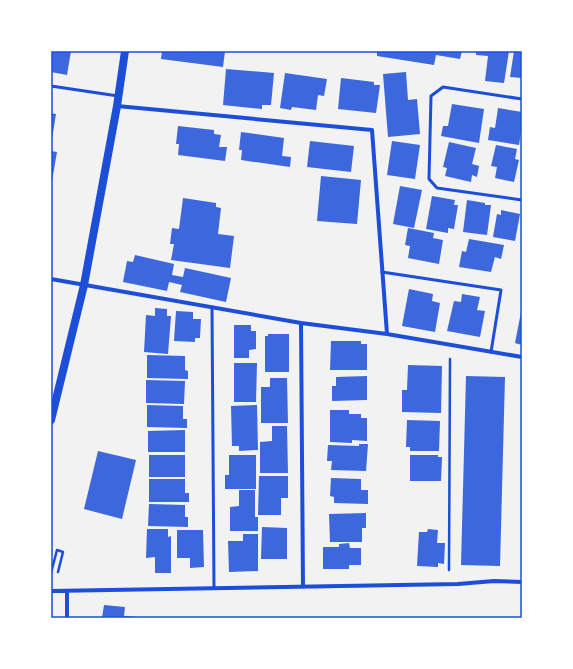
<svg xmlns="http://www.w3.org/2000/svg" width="573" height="669" font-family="Roboto,sans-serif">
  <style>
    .building { fill: #3d67dc }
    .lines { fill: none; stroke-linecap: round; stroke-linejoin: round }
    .path { stroke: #1d4ed8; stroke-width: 2.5 }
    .service { stroke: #1d4ed8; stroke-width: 3 }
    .minor { stroke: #1d4ed8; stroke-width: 4 }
    .secondary { stroke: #1d4ed8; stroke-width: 8 }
    .neatline { fill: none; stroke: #1d4ed8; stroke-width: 1.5 }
  </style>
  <rect width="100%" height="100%" fill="#f2f2f2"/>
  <path class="building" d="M51,51H71L67,75L51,72Z
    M162,51H225L223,67L161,59Z
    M377,51H462L460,59L436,55L434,65L377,56Z
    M476,51H509L504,83L485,81L488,56L476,55Z
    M514,51H522V78L510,77Z
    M226,69L274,73L271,105H262V109L223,105Z
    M406,72L408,100L417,99L420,134L388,137L383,74Z
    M285,73L327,79L324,96L318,95L316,110L292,107L291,110L280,108Z
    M341,78L374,82V85H380L376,113L338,109Z
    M452,104L484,109L479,143L441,136L443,126H448Z
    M498,108L522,112V126L519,145L488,140L490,127L495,128Z
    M51,113L56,114L52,139H51Z
    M178,126L214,130V134L221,135L219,147H227L225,161L178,155L179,144H176Z
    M241,132L284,138L282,156L291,157L290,167L241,160L242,150H239Z
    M310,141L354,146L351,172L307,167Z
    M392,141L420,145L415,179L387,175Z
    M449,142L476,148L472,164L479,166L477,177L472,175L471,182L445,176L447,168L443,167Z
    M496,145L517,149L515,159L519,160L514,182L495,178L497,167L491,166Z
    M51,151L57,152L52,181H51Z
    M321,176L361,180L357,224L317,221Z
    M400,186L422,190L414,228L393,224Z
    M432,196L455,200L454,205H458L454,229L448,228V233L426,229Z
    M183,198L216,203V207L221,208L218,234L234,236L230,268L171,260L174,244H170L172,228L179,229Z
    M467,200L485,203V205H491L487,235L463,232Z
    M501,210L520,214L515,241L493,237L497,214L501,215Z
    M408,228L434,233L433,238L443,240L439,264L408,258L410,246L405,245Z
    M469,239L504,245L501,259L495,257L491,272L459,267L462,251L466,252Z
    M135,255L174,264L172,275L183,277L185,268L231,278L226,302L180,292L182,285L169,282L167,291L123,282L127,261L133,262Z
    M409,289L433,294L432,301L440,303L435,332L402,326Z
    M462,294L480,297L477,310L485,311L480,337L447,331L454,301L461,302Z
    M155,308L167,309V316H171L168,354L144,352L146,315L155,316Z
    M176,311L193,312V319H201L200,338H195V342L174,341Z
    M521,312H522V345L515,343Z
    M234,325H251V331H256V349L249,350V358H234Z
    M268,334H289V372H265V336H268Z
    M331,341H361V344H367V370H330Z
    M147,355L185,356V370L188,371V379L147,378Z
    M234,363H257L256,402H234Z
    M408,365L442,366L441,413L402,412V390H407Z
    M367,376V400L332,401V386H336V377Z
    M466,376L505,377L500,566L461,565Z
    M270,378H287L288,423H261V387H270Z
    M146,380L185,381L184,404L146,403Z
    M147,405L183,406V419H187V428L147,427Z
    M257,405L258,450L239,451V446H232L231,406Z
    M330,410H349V414H361V418H367V441L352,440V443L330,442Z
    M407,420L440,421L439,451H410V447H406Z
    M272,426H287L288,473H260V442L272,441Z
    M185,430V452H148V431Z
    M359,444H368L366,471L331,470L332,461H327L328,445L359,446Z
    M98,451L136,460L122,519L84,509Z
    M149,455H185V477H149Z
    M229,455H256V489H225V475H229Z
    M410,455H438V457H442L441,481H410Z
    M259,476H288V498H281V515H258Z
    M331,478L361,479V490H368V504L334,503V497L330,496Z
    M149,479H185V493H189V502H149Z
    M239,490H255V517H258V531H230V507L239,506Z
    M149,504L185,505V517H188V527L148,526Z
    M366,513V528H362V542H330L329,514Z
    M262,527L287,528V559H261Z
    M147,529H168V537L171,536V573H155V557L146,558Z
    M428,529L438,530L437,543H445L444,564L438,563V567L417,566L419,532H427Z
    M177,530H203L204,567L190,568V558H177Z
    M243,534H258V571L229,572L228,541H243Z
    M349,543L350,548H361V565H349V569H323V547H339V544Z
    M104,605L125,607L124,616L139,617V618H102Z"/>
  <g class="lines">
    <path class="path" d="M449,570L450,359
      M51,573L57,550L63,552L58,572"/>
    <path class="service" d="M51,86L118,96
      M522,99L443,87L431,96L429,179L437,188L522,200
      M382,272L501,290L491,352
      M212,307L214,588"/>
    <path class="minor" d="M117,106L372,130L387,334
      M51,279L301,323
      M303,587L301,323L387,334L522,357
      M51,591L458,584L494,581L522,582
      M67,591V618"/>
    <path class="secondary" d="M51,420L84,285L117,106L125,51"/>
  </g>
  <rect width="573" height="669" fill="none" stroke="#ffffff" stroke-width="104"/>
  <rect x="52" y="52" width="469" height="565" class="neatline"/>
</svg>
